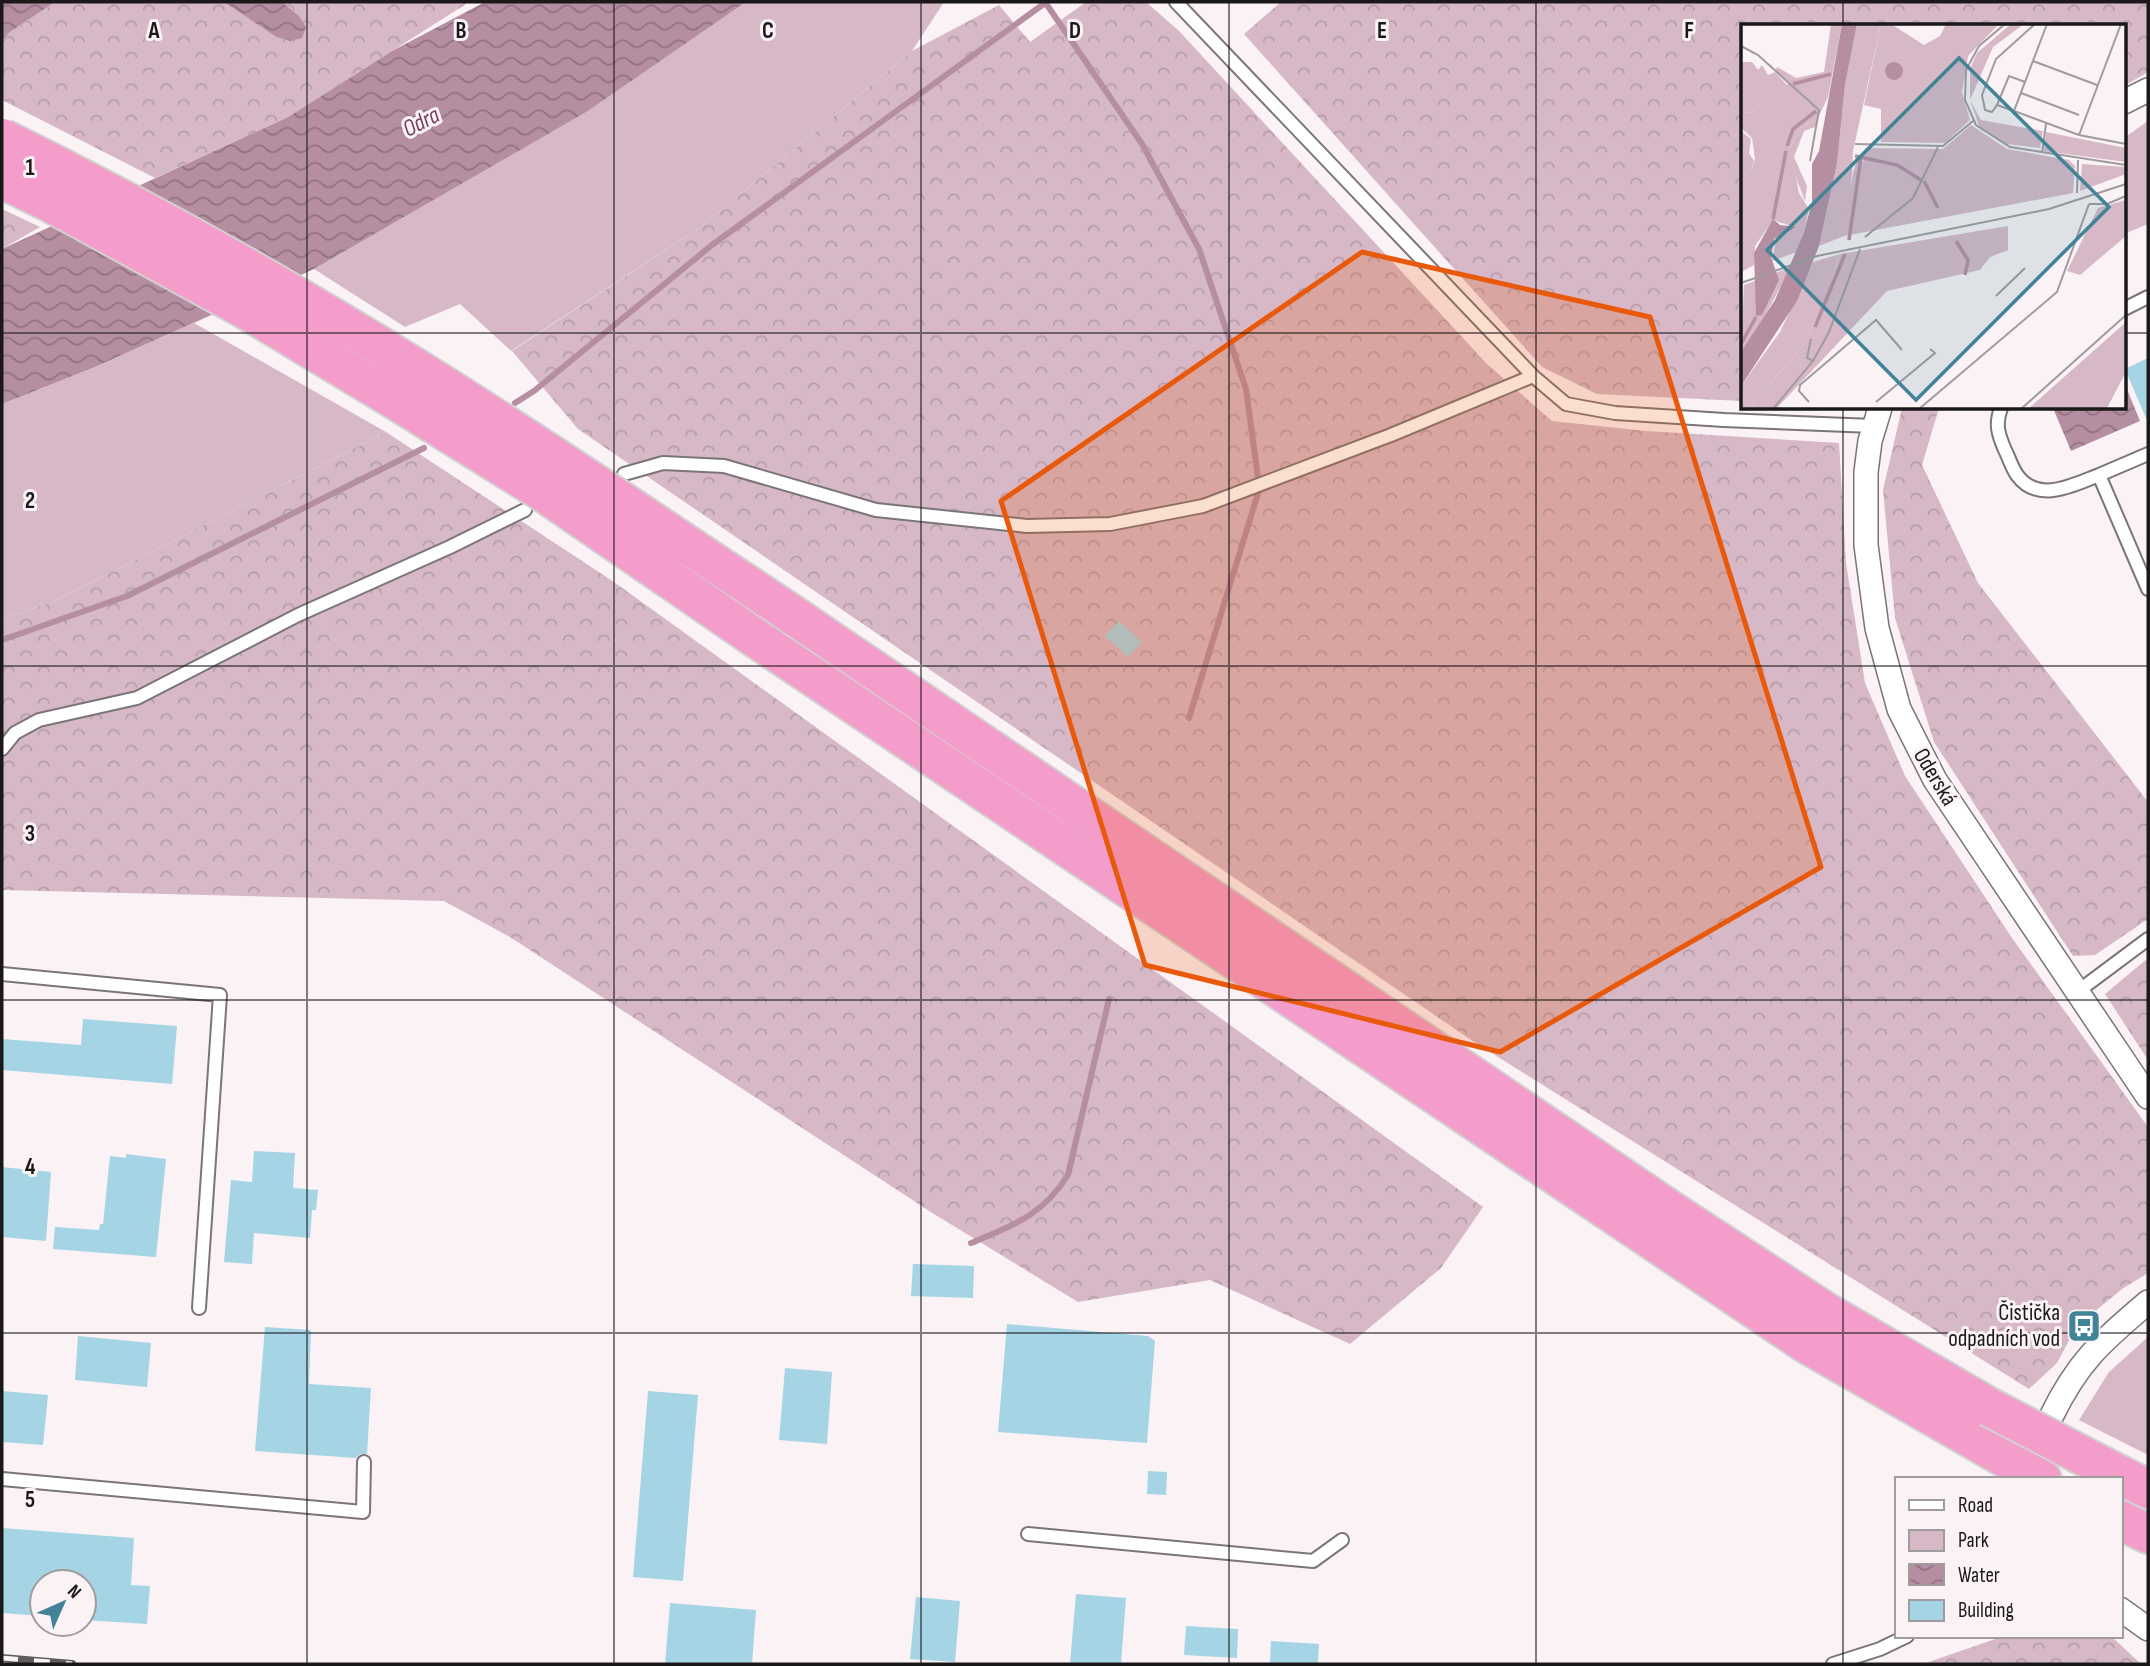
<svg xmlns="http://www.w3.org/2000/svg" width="2150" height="1666" font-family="'Sofia Sans Condensed',sans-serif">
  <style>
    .green { fill: #d6b8c7 }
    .forest { fill: url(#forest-crowns) }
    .water { fill: url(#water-waves) }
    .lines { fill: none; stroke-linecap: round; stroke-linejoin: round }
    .stream { stroke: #b58ea1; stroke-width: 6 }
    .building { fill: #a5d5e5 }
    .service-casing { stroke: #7c7578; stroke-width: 16 }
    .minor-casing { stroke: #7c7578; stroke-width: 26 }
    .motorway-casing { stroke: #d1d1d1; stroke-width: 42 }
    .service { stroke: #fff; stroke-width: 12 }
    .minor { stroke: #fff; stroke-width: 23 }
    .motorway { stroke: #f49cca; stroke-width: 38 }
    .rail-casing { stroke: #5f5b5d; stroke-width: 8 }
    .rail { stroke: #faf2f5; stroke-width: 5; stroke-dasharray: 16; stroke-linecap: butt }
    .motorway-bridge-casing { stroke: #d1d1d1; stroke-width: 42; stroke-linecap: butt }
    .motorway-bridge { stroke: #f49cca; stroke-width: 38 }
    .marked { fill: #e8590c; fill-opacity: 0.2; stroke: #e8590c; stroke-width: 5; stroke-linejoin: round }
    .grid { fill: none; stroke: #1a1819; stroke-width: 2; stroke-opacity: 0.55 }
    .labels { text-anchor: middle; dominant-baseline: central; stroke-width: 6; stroke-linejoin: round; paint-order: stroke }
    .street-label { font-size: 23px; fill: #1a1819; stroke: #faf2f5 }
    .poi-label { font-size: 23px; fill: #1a1819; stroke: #faf2f5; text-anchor: end }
    .water-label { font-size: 24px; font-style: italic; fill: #76405d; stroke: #faf2f5 }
    .inset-river { fill: none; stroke: #b58ea1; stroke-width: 3.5 }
    .inset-road { fill: none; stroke: #a09b9d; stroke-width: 2 }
    .view { fill: #438397; fill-opacity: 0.15; stroke: #438397; stroke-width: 3.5 }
    .inset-edge { fill: none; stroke: #1a1819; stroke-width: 3.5 }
    .grid-label { font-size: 23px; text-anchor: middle; font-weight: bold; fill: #1a1819; stroke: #faf2f5; stroke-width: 6; stroke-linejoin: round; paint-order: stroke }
  </style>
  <defs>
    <pattern id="forest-crowns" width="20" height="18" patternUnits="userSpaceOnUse" patternTransform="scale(1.75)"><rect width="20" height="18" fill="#d6b8c7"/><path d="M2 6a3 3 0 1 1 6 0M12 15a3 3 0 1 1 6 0" fill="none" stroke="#b79daa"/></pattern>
    <pattern id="water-waves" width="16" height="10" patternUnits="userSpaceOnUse" patternTransform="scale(1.75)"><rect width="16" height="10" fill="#b58ea1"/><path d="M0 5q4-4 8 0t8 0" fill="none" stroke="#927382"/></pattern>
  </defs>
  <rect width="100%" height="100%" fill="#faf2f5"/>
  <path class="green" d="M746,2H944L912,51L702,226L511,351L460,304L405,327L314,269L588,111Z
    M2148,121V224L2124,234V138Z
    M194,323L386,432L53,602L2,619V404L95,367Z
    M2148,1337V1455L2079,1420L2109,1372Z"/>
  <path class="forest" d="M55,2H224L276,37L290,41L298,15L282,2H465L466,4L288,117L155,178L2,100V41L10,32Z
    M1086,2H1146L1179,31L1487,364L1552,421L1646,431L1839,443L1846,563L1865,683L1905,776L2012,938L2148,1127V1273L2122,1289L2076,1327L2057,1363L2029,1389L1474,1042L578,429L512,351L702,226L912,51L999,5L1030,42Z
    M1281,2H2148V72L2124,86V26H1742V401L1597,394L1542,367L1244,34Z
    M2,209L40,227L2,249Z
    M1902,408H1939L1922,465L1978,583L2148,802V919L2095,955L2073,956L1934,742L1895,618L1883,490Z
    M386,432L614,582L1483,1207L1441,1268L1350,1344L1210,1280L1078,1302L934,1214L510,937L444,901L2,890V619L53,602Z
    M2148,958V1060L2105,994Z
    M2004,1636H2111L2141,1664H1923Z"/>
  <path class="water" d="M2,2H55L10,32L2,41Z
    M224,2H282L298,15L306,27L302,38L290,41L276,37Z
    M485,2H746L588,111L314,269L95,367L2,404V249L288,117L392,51Z
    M2124,382L2140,421L2071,451L2053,408H2124Z"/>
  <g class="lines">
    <path class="stream" d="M1045,2L1142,144L1199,249L1246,389L1258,478
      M515,403L534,391L712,245L1045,3
      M2,640L127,596L424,448
      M1189,718L1259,490
      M971,1243C1012,1226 1043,1215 1068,1175L1109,999"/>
  </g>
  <path class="building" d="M2148,358V423L2125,369Z
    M1119,621L1142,642L1128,657L1105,636Z
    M83,1019L177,1026L172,1084L2,1070V1039L81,1045Z
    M254,1151L295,1153L293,1188L318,1190L316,1210H312L310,1238L254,1233L252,1264L224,1262L231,1180L252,1182Z
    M126,1154L166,1159L156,1257L53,1249L55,1227L99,1230L100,1224H103L110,1156L126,1158Z
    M2,1167L51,1172L46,1241L2,1237Z
    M913,1264L974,1266L973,1298L911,1296Z
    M1007,1324L1148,1336L1155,1341L1147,1443L998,1432Z
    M265,1327L311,1330L309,1384L371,1388L367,1454H360L356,1458L255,1451Z
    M78,1336L151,1343L147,1387L75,1380Z
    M785,1368L832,1372L827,1444L779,1440Z
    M2,1391L48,1395L43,1445L2,1442Z
    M648,1391L698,1395L683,1581L633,1577Z
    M1148,1471L1167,1472L1166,1495L1147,1494Z
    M2,1528L134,1538L131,1585L150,1586L147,1624L84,1620V1582H42V1616L2,1613Z
    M1076,1594L1126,1598L1121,1664H1070Z
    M916,1597L960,1601L955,1662L910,1659Z
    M670,1603L756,1610L752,1664H665Z
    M1186,1626L1238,1629L1237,1658L1184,1655Z
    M1271,1641L1319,1644L1318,1664H1270Z"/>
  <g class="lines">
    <defs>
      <path id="service" d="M1176,2L1533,376L1566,404L1615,413L1724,420L1873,426
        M2124,309L2148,297
        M2001,408C1995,424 1998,434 2005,450C2009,458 2012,468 2017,475C2038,504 2073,485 2099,475L2148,589
        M624,474L663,463L724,466L876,510L1027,526L1110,524L1203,506L1391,435L1533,376
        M2099,475L2148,454
        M2,749L15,733L39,720L137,698L298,615L450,547L525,510
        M2,974L220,995L199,1308
        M2077,992L2148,939
        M2,1479L363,1512L364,1462
        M1028,1534L1313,1561L1342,1540
        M1833,1664L1880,1649L1907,1636"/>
      <path id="minor" d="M2124,102L2148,90
        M1880,408L1870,441L1866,472V545L1877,628L1899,709L1935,780L2148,1097
        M2051,1417C2078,1361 2102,1341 2148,1302
        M2120,1609L2148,1629"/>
      <path id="motorway" d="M778,605L1673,1212L1829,1314L1989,1407
        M754,637L1807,1344L2042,1479
        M2118,1474L2148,1489
        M2120,1520L2148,1534"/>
    </defs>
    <use href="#service" class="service-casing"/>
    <use href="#minor" class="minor-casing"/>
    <use href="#motorway" class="motorway-casing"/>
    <use href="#service" class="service"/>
    <use href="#minor" class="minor"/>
    <use href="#motorway" class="motorway"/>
    <defs>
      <path id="rail" d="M2,1658L72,1664"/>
    </defs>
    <use href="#rail" class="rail-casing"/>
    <use href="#rail" class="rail"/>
    <defs>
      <path id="motorway-bridge" d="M2,138C144,208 284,286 419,370C540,445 658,526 778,605
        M2,179L51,203L245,309L397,401L540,490L754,637
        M1989,1407L2118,1474"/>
    </defs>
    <use href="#motorway-bridge" class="motorway-bridge-casing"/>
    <use href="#motorway-bridge" class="motorway-bridge"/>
  </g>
  <path class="marked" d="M1362,252L1650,317L1821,867L1500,1052L1145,965L1001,501Z"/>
  <path class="grid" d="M307,2V1664M614,2V1664M921,2V1664M1229,2V1664M1536,2V1664M1843,2V26M2,333H1742M2124,333H2148M1843,408V1664M2,666H2148M2,1000H2148M2,1333H2148"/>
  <defs>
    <symbol id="bus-square" viewBox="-11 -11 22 22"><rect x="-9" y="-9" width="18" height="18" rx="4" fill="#438397" stroke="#faf2f5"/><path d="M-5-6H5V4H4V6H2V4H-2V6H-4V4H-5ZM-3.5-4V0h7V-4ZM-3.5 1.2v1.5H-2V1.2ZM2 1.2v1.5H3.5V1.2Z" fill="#fff"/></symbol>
  </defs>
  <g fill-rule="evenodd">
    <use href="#bus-square" x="2065" y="1307" width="38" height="38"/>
  </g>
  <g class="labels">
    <g class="street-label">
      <text transform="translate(1935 777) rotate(59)">Oderská</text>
    </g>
    <g class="poi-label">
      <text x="2060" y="1313">Čistička<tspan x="2060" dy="26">odpadních vod</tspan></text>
    </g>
    <g class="water-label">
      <text transform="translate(421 122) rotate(-27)">Odra</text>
    </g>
  </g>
  <g transform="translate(1741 24)">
    <rect width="385" height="385" fill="#faf2f5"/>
    <path d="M116,0H140L112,127L109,184L103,212L78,222L96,140L104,61ZM270,0H283L252,23L229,76V45L236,29ZM0,38H11L17,46L21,41L27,51L34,48L46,61L10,89L0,87ZM76,96L74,103L63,107L53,133L66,162L64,177L48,136L49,124L59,104ZM0,107L10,115L8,129L13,137L10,148L0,152ZM341,140L385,143V150L339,167ZM99,230L85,276L61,322L8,385H0V362L39,308L72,238Z" fill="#d6b8c7"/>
    <path d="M90,0H101L87,73L76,96L59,104L49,124L58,169L68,185L62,211L56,228L31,237L36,211L56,204L32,196L14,222L13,241L0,248V152L10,148L14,135L11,114L0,104V87L10,89L47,60L34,47L36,43L55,54L83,48ZM140,0H150L183,21L199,12L205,0H258L227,32L221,68L229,96L204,119L140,118V85L123,81ZM229,76L240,96L302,107L299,124L265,120L238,102ZM230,101L266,125L328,136L334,142L332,169L103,212L112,149L116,137L122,138L124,124L202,125ZM305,108L385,124V138L303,127ZM385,176V212L339,251L326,247L357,184ZM267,202V226L249,233L239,246L146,267L35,385H8L61,322L85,276L99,230ZM50,243L17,305L0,328L3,261ZM385,298V348L366,384L287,385Z" fill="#d6b8c7"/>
    <path d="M101,0H116L104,61L96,140L78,222L56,277L0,362V328L34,276L62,211L71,179V140L78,127ZM144 47a9 9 0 1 1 18 0a9 9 0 1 1-18 0ZM32,195L39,201L56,203L33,215L30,233L38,256L21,291L15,292L13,229Z" fill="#b58ea1"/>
    <path class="inset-river" d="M52,60L90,50M46,122L52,105L75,87M114,132L156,141L180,156M183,157L197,184M32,195L45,127M108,216L120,133M215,217L227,236L224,251M74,303L104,230M0,320L15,293"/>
    <path class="inset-road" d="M264,0L238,22L225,46L224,76L235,101L269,123L385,141M306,0L273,87L338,111L385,120M0,22L17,31L78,86L69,137M292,37L356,61M280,69L338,91M256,81L268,52L284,58M273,87L256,81L251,88L244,86L241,71L255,35L294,0M338,111L380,0M114,120L202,122L232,97M301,129L305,100M336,169L337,136M348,180H366L385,172M124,213L172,174L197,123M0,259L76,232L308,185L385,160M255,272L284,244M70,315L66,334L72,337M68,378L58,367L59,361L135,296L161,326M135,378L194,329L189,325M32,385L72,337L88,308L119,225M178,385L316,268L348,180M280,385L385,291"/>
    <path class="view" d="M218,34L368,183L175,376L26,226Z"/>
    <rect width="385" height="385" class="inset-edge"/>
  </g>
  <g class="grid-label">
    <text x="154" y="38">A</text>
    <text x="461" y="38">B</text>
    <text x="768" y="38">C</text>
    <text x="1075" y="38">D</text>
    <text x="1382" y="38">E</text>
    <text x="1689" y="38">F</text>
    <text x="30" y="175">1</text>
    <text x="30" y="508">2</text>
    <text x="30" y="841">3</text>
    <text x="30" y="1174">4</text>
    <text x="30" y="1507">5</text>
  </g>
  <rect width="2150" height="1666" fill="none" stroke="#1a1819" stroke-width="7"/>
  <rect x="1895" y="1477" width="228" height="161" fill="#faf2f5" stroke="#a09b9d" stroke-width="2"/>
  <rect x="1909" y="1500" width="35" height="10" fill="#ffffff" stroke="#a09b9d" stroke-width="2"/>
  <text x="1958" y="1512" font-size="21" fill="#1a1819">Road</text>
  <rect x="1909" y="1530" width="35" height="21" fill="#d6b8c7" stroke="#a09b9d" stroke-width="2"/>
  <text x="1958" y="1547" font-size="21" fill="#1a1819">Park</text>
  <rect x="1909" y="1564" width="35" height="21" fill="url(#water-waves)" stroke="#a09b9d" stroke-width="2"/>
  <text x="1958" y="1582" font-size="21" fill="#1a1819">Water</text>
  <rect x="1909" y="1600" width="35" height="21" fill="#a5d5e5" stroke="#a09b9d" stroke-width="2"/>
  <text x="1958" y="1617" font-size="21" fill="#1a1819">Building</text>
  <g transform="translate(63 1603) rotate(45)"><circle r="33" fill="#faf2f5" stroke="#a09b9d" stroke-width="2"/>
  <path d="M0-5L12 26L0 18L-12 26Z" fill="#438397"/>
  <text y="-10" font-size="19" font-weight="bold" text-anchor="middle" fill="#1a1819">N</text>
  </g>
</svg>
